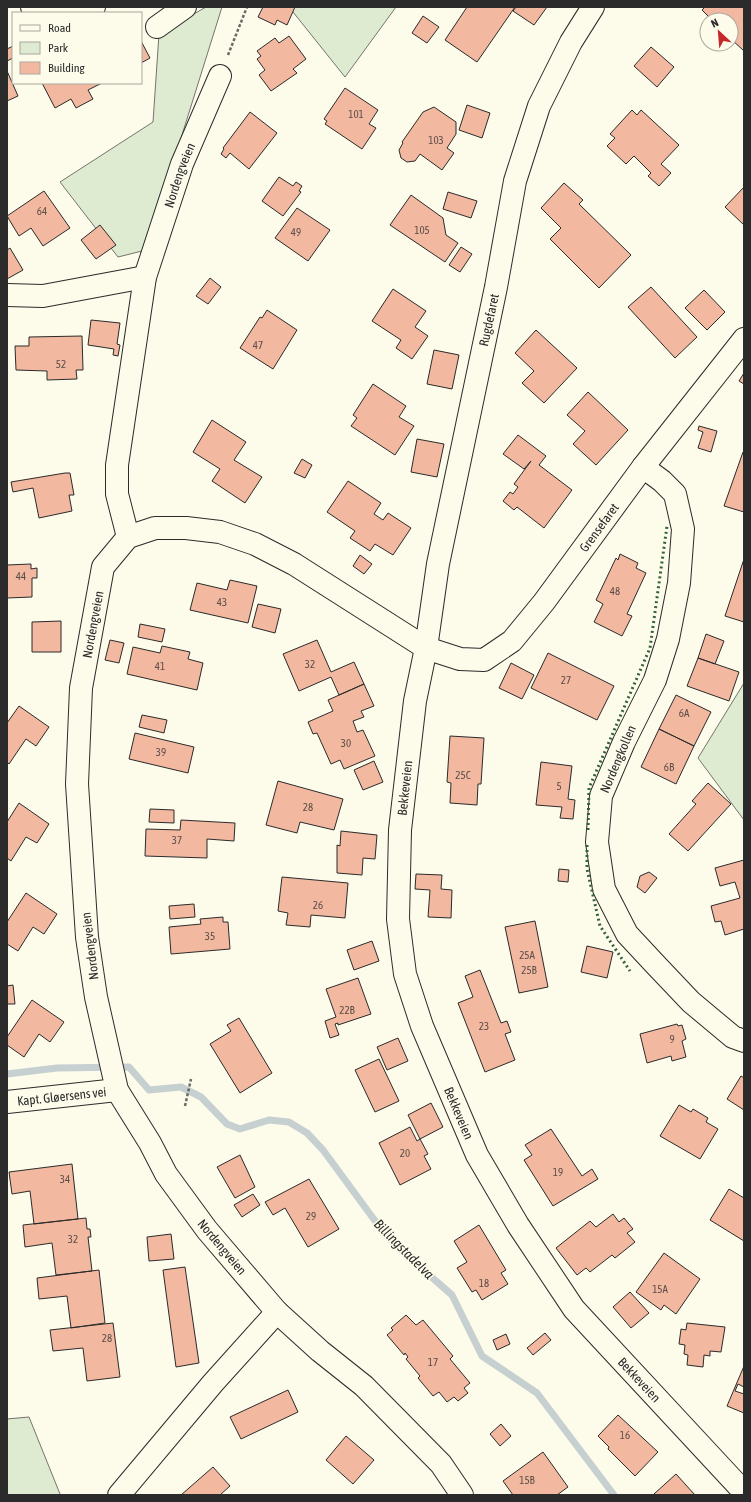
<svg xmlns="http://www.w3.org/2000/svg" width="751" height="1502" font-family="'Asap Condensed',sans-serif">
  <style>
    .green { fill: #deebd1; stroke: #74746e }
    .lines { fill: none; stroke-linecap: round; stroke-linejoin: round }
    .stream { stroke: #c7d0d0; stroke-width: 7 }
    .building { fill: #f2b8a0; stroke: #2b2b2b }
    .street-casing { stroke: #2b2b2b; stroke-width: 24 }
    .path { stroke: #6a6964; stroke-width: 2.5; stroke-dasharray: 3 2; stroke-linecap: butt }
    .street { stroke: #fdfbea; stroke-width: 22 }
    .hedge { stroke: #34623c; stroke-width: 3; stroke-dasharray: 2 3; stroke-linecap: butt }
    .labels { text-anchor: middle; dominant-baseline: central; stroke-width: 3; stroke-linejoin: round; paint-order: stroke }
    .number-label { font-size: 11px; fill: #5d4e48 }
    .street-label { font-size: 13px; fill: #2b2b2b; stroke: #fdfbea }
    .water-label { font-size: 14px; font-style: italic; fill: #2b2b2b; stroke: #fdfbea }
  </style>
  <rect width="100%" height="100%" fill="#fdfbea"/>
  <path class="green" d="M206,7H222L146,250L118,257L60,182L153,122L159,34Z
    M289,7H396L345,77Z
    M744,683V820L698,758Z
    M29,1417L60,1494L59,1495H7V1419Z"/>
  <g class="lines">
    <path class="stream" d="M7,1074L57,1068L129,1067L149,1090L181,1087L201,1097L227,1124L240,1129L269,1120L289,1122L307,1133L323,1150L384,1233L404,1253L452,1295L482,1356L537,1393L614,1495"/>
  </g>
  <path class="building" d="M263,7H295L287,25L277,20L275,25L258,17Z
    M467,7H515L477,62L445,40Z
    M516,7H547L534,25L513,11Z
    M705,7H744V51L731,39V20H712L702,10Z
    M423,16L439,27L427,43L412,33Z
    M289,36L306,59L293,69L297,73L271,91L259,75L265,70L257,59L261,56L257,51L275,38L279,43Z
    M141,41L150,58L141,63Z
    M13,46V58L7,61V49Z
    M651,47L674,67L657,87L634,66Z
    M7,71L18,96L7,101Z
    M42,83H102L88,90L93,99L76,108L71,99L55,108Z
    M345,88L378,110L369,124L376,128L362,149L325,124L327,121L324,119Z
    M467,105L490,113L482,138L459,130Z
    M434,107L456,122V134L447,148L454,153L442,170L420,154L415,161L407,162L401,158L399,150L403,143L402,142L423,112Z
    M632,110L637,115L641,110L679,145L661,164L671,173L659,186L648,176L651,173L634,156L626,164L607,146L615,138L610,134Z
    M250,112L277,133L249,169L230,153L226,158L221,154L224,149L223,148Z
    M279,177L293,186L296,182L302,186L299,191L301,192L283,216L262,201Z
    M564,183L583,200L579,204L631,255L599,288L550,239L561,228L541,208Z
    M744,187V225L725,207Z
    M44,191L70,228L43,246L31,228L19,236L7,216Z
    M448,192L477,201L471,218L443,209Z
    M411,195L443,218L446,235L458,243L445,262L390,225Z
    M297,208L330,230L308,261L275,238Z
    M100,225L116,245L96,259L81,240Z
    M461,247L472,254L460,272L449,265Z
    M10,248L23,270L7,279V250Z
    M210,278L221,287L208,304L196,296Z
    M651,287L697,337L675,358L628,307Z
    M393,289L426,311L415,327L428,336L412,359L396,348L401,340L372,321Z
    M704,290L725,312L707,330L685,308Z
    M267,310L297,330L273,369L240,348L260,317L262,318Z
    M91,320L120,323L117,344L120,345L118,356L113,355L114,349L88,345Z
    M536,330L577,368L544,403L522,383L534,371L515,353Z
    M82,336L83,370H76L77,379L47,380V371L16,370L15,346H29V337Z
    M434,350L459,355L452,389L427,384Z
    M744,373V384L739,381Z
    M373,384L406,406L399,417L414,426L395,455L351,426L357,418L353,415Z
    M588,392L628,430L596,465L573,444L585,431L567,415Z
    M212,420L246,442L234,460L262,477L245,503L212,481L220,469L193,452Z
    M699,426L717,431L711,452L698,448L703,432L698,430Z
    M518,435L546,456L539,465L572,490L544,528L517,507L514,510L503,501L510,492L513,494L518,487L514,484L531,461L524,469L503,454Z
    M417,439L444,444L437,477L411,472Z
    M743,452L744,453V512L724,506Z
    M302,459L312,465L305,478L294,473Z
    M65,473H70L74,495H69L72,511L39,518L33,488L13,492L11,482Z
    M348,481L381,503L374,514L383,520L388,513L411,528L393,555L375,544L370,551L350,538L355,531L327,512Z
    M620,554L638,563L636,568L646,573L627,614L632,616L622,636L594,622L603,604L596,600L616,558L618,560Z
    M360,555L372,564L364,574L353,566Z
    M744,559V622L725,616Z
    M31,564V569L37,568V578H32V597L7,598V565Z
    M230,580L257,586L248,623L190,610L197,583L227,590Z
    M258,604L281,609L275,633L252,627Z
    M61,621V652H32V622Z
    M140,624L165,629L162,642L138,637Z
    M706,634L724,641L715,664L698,658Z
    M110,640L124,643L119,663L105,660Z
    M317,640L331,672L354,662L364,684L339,695L331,677L299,691L283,654Z
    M162,646L190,652L188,659L203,663L197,690L127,674L133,647L160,653Z
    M548,653L614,686L597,720L531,688Z
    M698,658L739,672L729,701L687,686Z
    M511,663L534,675L522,699L499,688Z
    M364,684L374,706L361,711L364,717L353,721L357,732L363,730L375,756L344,769L340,760L331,764L317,733L313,734L308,722L333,711L328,700Z
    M676,695L711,712L694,746L659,729Z
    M19,706L49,727L36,746L26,739L9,764L7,762V723Z
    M142,715L167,720L164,733L139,727Z
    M659,729L694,746L676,784L641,767Z
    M135,733L194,747L188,773L129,759Z
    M450,736L484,738L481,784H478L477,805L450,803L451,783L447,782Z
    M374,761L383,782L363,790L354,770Z
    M541,762L572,766L568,799L575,800L573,819L560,818L562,807L536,805Z
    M278,781L343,799L334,830L300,822L297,833L266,825Z
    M708,783L731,804L688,851L669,834L696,804L692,801Z
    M19,803L49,824L37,843L26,837L11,861L7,858V822Z
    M150,809L174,810V823L149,822Z
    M181,820L235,823L234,841L207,839V858L145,856L146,829L180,830Z
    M341,831L377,835L375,859L363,858L362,875L337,873V845L340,846Z
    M744,860V929L725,935L721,921L715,922L711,906L740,898L735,882L720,886L715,868Z
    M559,869L569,870L568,882L558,881Z
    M649,872L657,878L645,893L637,887L640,876Z
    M416,874L442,875L441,889L452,890L451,918L428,917L430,890L415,889Z
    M282,877L348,883L345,918L311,915L310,927L286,925L288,913L278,911Z
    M26,893L57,914L44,934L33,927L18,951L7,944V922Z
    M194,904L195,917L170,919L169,906Z
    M223,917V922H228L230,949L171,954L169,927L201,924L200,919Z
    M535,921L548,987L519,993L505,927Z
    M372,941L379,961L354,970L347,950Z
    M587,946L613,952L607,978L581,972Z
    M480,970L501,1023L507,1021L511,1032L505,1034L515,1060L485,1072L458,1003L473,997L465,976Z
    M358,978L371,1014L338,1025V1023L335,1024L339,1035L330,1038L325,1021L336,1017L326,989Z
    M13,985L15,1004H7V986Z
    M32,1000L64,1022L50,1042L39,1034L24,1057L7,1045V1037Z
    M239,1018L272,1073L240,1093L210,1044L231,1031L227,1025Z
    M677,1024L678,1026L682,1025L686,1039L682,1041L686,1057L672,1061L671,1056L647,1063L640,1034Z
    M398,1038L408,1061L387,1070L377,1047Z
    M379,1059L399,1101L375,1112L355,1070Z
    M741,1076L744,1078V1110L727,1099Z
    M431,1103L443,1127L420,1139L408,1115Z
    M679,1105L691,1112L693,1109L708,1118L706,1122L718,1129L700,1159L660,1136Z
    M410,1127L417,1141L420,1139L428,1154L424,1156L431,1169L400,1185L379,1143Z
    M551,1129L582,1176L592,1169L598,1179L553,1206L524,1160L532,1155L525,1145Z
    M240,1155L255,1187L235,1198L217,1167Z
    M72,1164L78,1219L34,1224L30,1191L12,1194L9,1172Z
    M309,1179L339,1229L308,1247L285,1208L273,1215L265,1202Z
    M729,1189L744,1198V1241L710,1220Z
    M253,1194L260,1205L242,1217L234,1205Z
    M613,1214L619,1222L624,1218L633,1229L627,1233L635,1242L615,1258L612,1255L590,1272L586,1268L577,1275L556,1248L590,1221L596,1227Z
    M86,1218L87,1229H90L91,1237H88L92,1271L56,1275L52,1243L25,1247L23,1225Z
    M479,1225L506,1270L501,1273L508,1284L482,1300L476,1290L472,1292L457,1268L467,1262L454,1241Z
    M171,1234L174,1259L149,1261L147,1237Z
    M664,1253L700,1279L676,1314L664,1305L661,1310L636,1292Z
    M185,1267L199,1363L176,1367L163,1270Z
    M99,1270L105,1323L71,1328L67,1296L39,1299L37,1278Z
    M630,1292L649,1313L631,1328L613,1307Z
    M406,1315L416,1325L423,1320L453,1356L450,1359L470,1383L464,1388L468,1393L458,1401L454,1397L447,1402L439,1392L433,1396L418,1378L420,1376L406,1359L408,1357L405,1353L404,1355L387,1335L393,1330L391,1328Z
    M113,1323L120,1377L87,1381L83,1348L53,1351L50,1330Z
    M687,1323L725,1327L721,1352L710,1351V1356L704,1355L703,1367L687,1365L688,1355L684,1354L685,1345L679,1344L681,1329L686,1330Z
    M545,1333L551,1340L533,1355L527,1348Z
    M506,1334L510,1344L497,1350L493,1340Z
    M744,1366V1387L738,1384L735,1391L744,1394V1413L727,1406Z
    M288,1390L298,1412L241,1439L230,1417Z
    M618,1415L658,1452L635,1476L608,1449L609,1447L598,1436Z
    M501,1424L511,1436L500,1446L490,1434Z
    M346,1436L374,1460L353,1484L326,1460Z
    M543,1452L568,1487L557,1495H513L503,1481Z
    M213,1467L230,1486L220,1495H181Z
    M676,1474L695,1495H655L654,1494Z"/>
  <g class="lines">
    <defs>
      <g id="street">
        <path d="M32,7L49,13"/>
        <path id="s1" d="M593,7L571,42L539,106L515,181L496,287L438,564L426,648L415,701L400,830L398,919L405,974L422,1026L477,1155L518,1225L574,1309L744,1492"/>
        <path d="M63,13L84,11L94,7"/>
        <path d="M157,27L185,7"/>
        <path d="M7,295L43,296L145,277"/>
        <path d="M643,467L662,481L675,494L683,529L679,583L668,639L655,680L624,742L601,796L597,842L604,889L627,934L654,963L691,1002L733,1037L744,1041"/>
        <path id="s2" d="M128,537L117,494V465L145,277L182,164L220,76"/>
        <path id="s3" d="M7,1102L117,1090"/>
        <path d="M119,1495L213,1383L277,1312"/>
        <path id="s4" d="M462,1495L441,1464L364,1386L320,1351L277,1312L207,1230L166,1174L150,1143L117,1090L96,997L87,937L77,784L81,688L103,567L128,537L155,528H186L220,532L255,544L294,564L426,648L460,659L484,660L512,641L544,602L643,467L744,339"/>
      </g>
    </defs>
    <use href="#street" class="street-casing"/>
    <path class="path" d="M228,55L247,7
      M185,1106L191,1079"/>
    <use href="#street" class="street"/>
    <path class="hedge" d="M588,830L589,788L650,648L667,526
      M587,845V869L600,926L630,971"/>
  </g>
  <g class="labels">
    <g class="number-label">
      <text x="356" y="114">101</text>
      <text x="436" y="140">103</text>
      <text x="42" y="211">64</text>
      <text x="422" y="230">105</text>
      <text x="296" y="232">49</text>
      <text x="258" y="345">47</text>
      <text x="61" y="364">52</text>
      <text x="21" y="576">44</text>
      <text x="615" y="591">48</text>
      <text x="222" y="602">43</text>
      <text x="310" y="664">32</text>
      <text x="160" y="666">41</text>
      <text x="566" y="680">27</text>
      <text x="684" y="713">6A</text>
      <text x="346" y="743">30</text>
      <text x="161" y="752">39</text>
      <text x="669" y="767">6B</text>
      <text x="463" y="775">25C</text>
      <text x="559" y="786">5</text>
      <text x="308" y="807">28</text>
      <text x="177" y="840">37</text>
      <text x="318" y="905">26</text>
      <text x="210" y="936">35</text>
      <text x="527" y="955">25A</text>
      <text x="529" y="970">25B</text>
      <text x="347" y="1010">22B</text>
      <text x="484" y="1026">23</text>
      <text x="672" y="1039">9</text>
      <text x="405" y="1153">20</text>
      <text x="558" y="1172">19</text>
      <text x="65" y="1179">34</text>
      <text x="311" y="1216">29</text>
      <text x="73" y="1239">32</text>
      <text x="484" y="1283">18</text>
      <text x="660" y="1289">15A</text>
      <text x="107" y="1338">28</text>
      <text x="433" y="1362">17</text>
      <text x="625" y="1435">16</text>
      <text x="527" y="1480">15B</text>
    </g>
    <g class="street-label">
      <text stroke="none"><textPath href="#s2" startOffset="371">Nordengveien</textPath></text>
      <text transform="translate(489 320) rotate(-78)">Rugdefaret</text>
      <text stroke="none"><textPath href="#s4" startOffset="1671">Grensefaret</textPath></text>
      <text stroke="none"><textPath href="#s4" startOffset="1006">Nordengveien</textPath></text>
      <text transform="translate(618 759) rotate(-67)">Nordengkollen</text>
      <text transform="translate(405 788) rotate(-84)">Bekkeveien</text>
      <text transform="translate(90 946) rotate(-97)">Nordengveien</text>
      <text stroke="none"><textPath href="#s3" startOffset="55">Kapt. Gløersens vei</textPath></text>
      <text stroke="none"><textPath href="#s1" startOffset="1145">Bekkeveien</textPath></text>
      <text transform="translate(222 1247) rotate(50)">Nordengveien</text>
      <text stroke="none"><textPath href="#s1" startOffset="1469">Bekkeveien</textPath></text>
    </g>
    <g class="water-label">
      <text transform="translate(404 1249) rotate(45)">Billingstadelva</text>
    </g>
  </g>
  <rect width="751" height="1502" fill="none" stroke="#2b2b2b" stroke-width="16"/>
  <rect x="12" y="12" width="130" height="72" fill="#fdfbea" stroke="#a9a89e"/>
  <rect x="20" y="25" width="20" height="6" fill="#fdfbea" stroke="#a9a89e"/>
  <text x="48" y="32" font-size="12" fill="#2b2b2b">Road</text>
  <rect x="20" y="42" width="20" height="12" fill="#deebd1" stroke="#a9a89e"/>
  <text x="48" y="52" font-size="12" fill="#2b2b2b">Park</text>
  <rect x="20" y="62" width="20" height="12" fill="#f2b8a0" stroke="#a9a89e"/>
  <text x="48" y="72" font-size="12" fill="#2b2b2b">Building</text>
  <g transform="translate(719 32) rotate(334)"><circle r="19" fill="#fdfbea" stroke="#a9a89e"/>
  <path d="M0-3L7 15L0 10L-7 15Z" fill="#c62828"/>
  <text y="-6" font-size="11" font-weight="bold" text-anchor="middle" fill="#2b2b2b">N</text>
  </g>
</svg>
